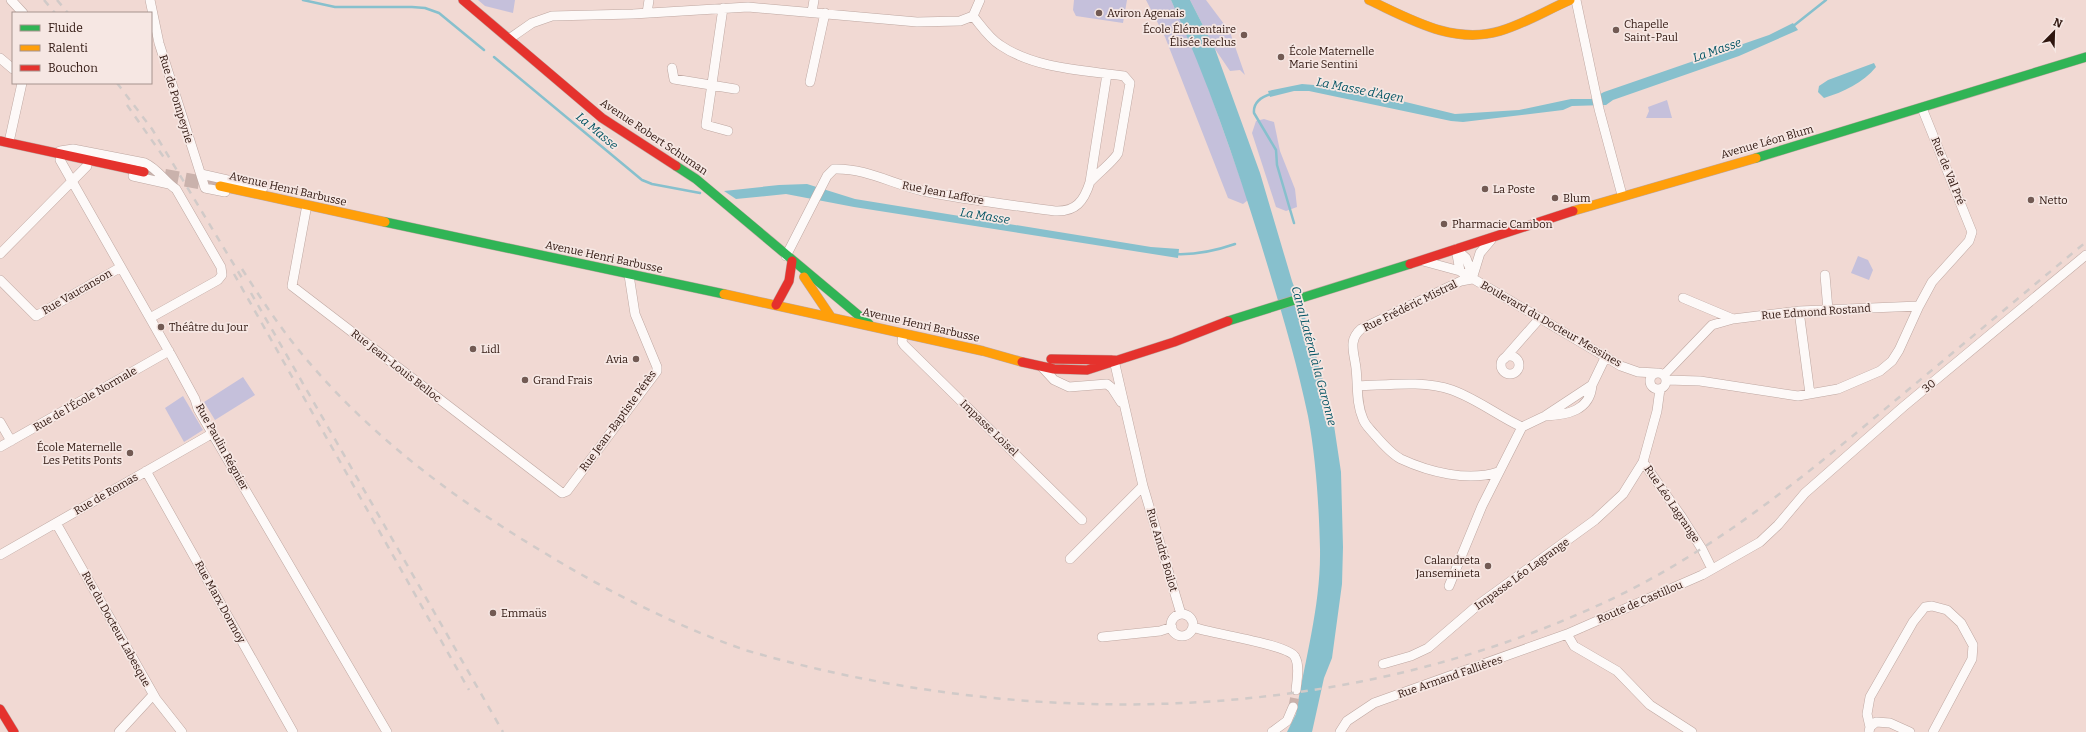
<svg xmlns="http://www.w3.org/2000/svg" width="2086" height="732" font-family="Bitter,serif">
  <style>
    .green { fill: #c5c0db }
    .water { fill: #87c0cd }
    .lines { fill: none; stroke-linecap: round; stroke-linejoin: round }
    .stream { stroke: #87c0cd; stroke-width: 2.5 }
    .street-tunnel { stroke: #cab2ac; stroke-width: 9; stroke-dasharray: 9 4.5; stroke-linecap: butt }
    .primary-tunnel { stroke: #cab2ac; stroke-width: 14; stroke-dasharray: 14 7; stroke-linecap: butt }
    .street-casing { stroke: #bea7a1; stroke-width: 10 }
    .fast-casing { stroke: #bea7a1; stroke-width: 10 }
    .slow-casing { stroke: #bea7a1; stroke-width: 10 }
    .jam-casing { stroke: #bea7a1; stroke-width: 10 }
    .street { stroke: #fdf9f8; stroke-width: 9 }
    .fast { stroke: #30b455; stroke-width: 9 }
    .slow { stroke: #ff9f0a; stroke-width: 9 }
    .jam { stroke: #e5322d; stroke-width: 9 }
    .rail { stroke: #d1cac8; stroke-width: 2.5; stroke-dasharray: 7 7; stroke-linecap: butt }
    .poi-dot { fill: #725a53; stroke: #f6e7e3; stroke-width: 1.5 }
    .labels { text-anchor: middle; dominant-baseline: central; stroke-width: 3.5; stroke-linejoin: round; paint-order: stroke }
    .poi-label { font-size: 11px; fill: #2e150e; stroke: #f6e7e3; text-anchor: start }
    .street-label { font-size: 11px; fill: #2e150e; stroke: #f6e7e3 }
    .water-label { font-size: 12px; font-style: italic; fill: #005363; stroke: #f6e7e3 }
  </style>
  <rect width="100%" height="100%" fill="#f1d9d3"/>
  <path class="green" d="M478,0H515L513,13L485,6Z
    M1074,0H1127L1123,23L1076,16L1073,10Z
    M1146,0H1171L1198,59L1242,183L1248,200L1243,204L1228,198L1165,37Z
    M1190,0H1206L1230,32L1245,75L1240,70L1230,71L1215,49Z
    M1667,100L1672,118H1646L1649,111L1648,107Z
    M1264,119L1274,122L1280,151L1295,189L1297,207L1286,211L1276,207L1252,133L1256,121Z
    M1858,256L1868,260L1873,270L1869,280L1851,273Z
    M243,377L255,395L215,420L204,402Z
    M183,396L203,430L184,442L165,408Z"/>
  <path class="water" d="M1171,0H1190L1215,49L1260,173L1292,281L1305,317L1332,412L1341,472L1343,547L1342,584L1332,658L1324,678L1312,732H1287L1296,714C1305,659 1321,605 1320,549C1319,507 1316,458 1308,416C1296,358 1278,300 1261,244C1235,160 1207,79 1171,0Z
    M1793,23L1798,30L1739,56L1613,100L1606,105L1572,106L1563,110L1463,122L1451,121L1309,91H1294L1270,97L1268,91L1302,84L1326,86L1385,97L1455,114L1519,110L1571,99H1591L1604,92L1769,35Z
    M1874,63L1876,67C1863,83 1843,92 1824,98L1818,92L1819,86L1828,80Z
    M807,184L855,199L1151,247L1179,249L1178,258L854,207L786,194L736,199L724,191L779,185Z"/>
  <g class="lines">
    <path class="stream" d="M303,0L335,7H412L425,8L439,13L484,50
      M1792,27L1826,0
      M494,57L642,180L652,184L700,193
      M1271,94C1261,97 1253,102 1254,113L1276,150L1277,165L1294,223
      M1175,254C1197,255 1215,251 1235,244"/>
    <path class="street-tunnel" d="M1293,707L1296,690"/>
    <path class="primary-tunnel" d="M144,172L220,186"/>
    <defs>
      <path id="street" d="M11,0L23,13
        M150,0L159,43L205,188L225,192
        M1576,0L1599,109L1622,195
        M723,8L706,125L728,131
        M812,12L814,0
        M647,13L649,0
        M973,16C982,27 989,38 1000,45C1035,69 1083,70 1124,76L1130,83L1118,153C1114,161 1097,174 1090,182
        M973,16L980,0
        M509,39L532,23L552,16L633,14L748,7L917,22L960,21L973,16
        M0,58L13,69
        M672,68L674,79L735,89
        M810,82L825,13
        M9,142L22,83
        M60,151L73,149L145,163C158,169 165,182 176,189L221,267L222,275L218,280L150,318
        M60,160L171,355L195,399L198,409L387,732
        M201,174L263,188
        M133,176L169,184
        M306,210L292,286L562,493L567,491L657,371V367L635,314L629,275
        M1456,249L1466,258L1473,277
        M1456,249L1460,271
        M0,254L87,166
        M786,256L827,176L834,169C866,168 892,184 923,191C966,200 1011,205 1055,211C1076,212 1084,201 1090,182L1107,74
        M1423,261L1460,271L1621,366L1638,372L1656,373
        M1825,275L1828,310
        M1472,279L1461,281L1361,329C1348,340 1354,352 1356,368C1358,385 1356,403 1363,419C1365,425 1370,429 1374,434C1381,442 1391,454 1401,459C1429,472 1468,482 1498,472
        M1472,279L1480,253L1491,240
        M0,280L36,316L121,267
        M1683,298L1733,319
        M1799,311L1810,394
        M903,334L902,342L904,345L1082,520
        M1501 365a9 9 0 1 1 18 0a9 9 0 1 1-18 0Z
        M1504,359L1540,318
        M1042,367L1054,380L1069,387L1107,384L1112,388L1121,402
        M1650 381a8 8 0 1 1 16 0a8 8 0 1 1-16 0Z
        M1664,375L1712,325L1733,319L1799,311L1919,306
        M1667,380L1700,381L1798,396L1838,389L1880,371L1892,361L1899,350L1919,306L1932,282L1969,241L1972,232L1922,108
        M1358,386C1388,385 1424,380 1452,390C1477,399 1498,416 1522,427L1545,416L1592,385L1606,356
        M1660,389L1657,411L1643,462L1681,516L1702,549L1712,569
        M1545,416C1567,415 1590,411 1592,385
        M0,422L11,441
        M0,447L169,351
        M146,471L293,732
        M1143,486L1181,614
        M56,523L156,699L182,732
        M0,555L213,433
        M1070,559L1143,486L1114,360
        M1449,586L1482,506L1522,427
        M1171 625a11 11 0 1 1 22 0a11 11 0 1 1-22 0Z
        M1193,627C1211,634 1289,644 1295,657C1300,666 1297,680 1296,690
        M1567,634L1574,646L1617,671L1650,705L1692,732
        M1102,637L1160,631L1172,627
        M1383,664L1411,656L1428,648L1478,605L1595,520L1623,494L1643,462
        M1870,727L1876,722L1890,723L1910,732
        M119,732L153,695
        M1272,732L1287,721L1293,707
        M1340,732L1347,721L1374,703L1567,634L1702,575L1760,542L1778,525L1805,493L1903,407L2086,255
        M1869,732L1870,727L1867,714L1870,697L1913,622L1925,607L1932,606L1947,610L1961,623L1973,645L1972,659L1933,732"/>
      <path id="fast" d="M1756,158L2086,57
        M676,166L696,179L869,324
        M385,222L724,294
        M1228,321L1410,264"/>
      <path id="slow" d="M1369,0C1410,19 1453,45 1500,31C1524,24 1547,10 1570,0
        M220,186L385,222
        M1573,211L1756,158
        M804,277L831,317
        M724,294L983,351L1022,362"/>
      <path id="jam" d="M463,0L602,118L676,166
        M0,141L144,172
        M1410,264L1573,211
        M776,305L789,281L792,261
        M1051,359L1114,360
        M1022,362L1054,369L1087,370L1174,342L1228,321
        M0,709L14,732"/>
    </defs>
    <use href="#street" class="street-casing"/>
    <use href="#fast" class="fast-casing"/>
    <use href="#slow" class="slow-casing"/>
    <use href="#jam" class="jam-casing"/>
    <use href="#street" class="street"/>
    <use href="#fast" class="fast"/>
    <use href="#slow" class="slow"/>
    <use href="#jam" class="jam"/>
    <path class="rail" d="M44,0L55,13
      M57,0L68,13
      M117,83L152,129L242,278
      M127,105L165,159
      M242,269C260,297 277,323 297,348C365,432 451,497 543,552C607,591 674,625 745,650C1028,732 1348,727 1618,596C1720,546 1810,472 1897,399C1960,347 2023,294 2086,242
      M234,274L469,690
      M251,293L503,732"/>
  </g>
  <g class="poi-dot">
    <circle cx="1099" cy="13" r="4"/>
    <circle cx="1616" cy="30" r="4"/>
    <circle cx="1244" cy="35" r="4"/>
    <circle cx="1281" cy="57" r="4"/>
    <circle cx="1485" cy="189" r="4"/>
    <circle cx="1555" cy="198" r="4"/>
    <circle cx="2031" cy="200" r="4"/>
    <circle cx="1444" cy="224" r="4"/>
    <circle cx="161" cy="327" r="4"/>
    <circle cx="473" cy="349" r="4"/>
    <circle cx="636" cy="359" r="4"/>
    <circle cx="525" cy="380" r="4"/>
    <circle cx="130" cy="453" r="4"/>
    <circle cx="1488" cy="566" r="4"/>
    <circle cx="493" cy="613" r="4"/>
  </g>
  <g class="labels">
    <g class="poi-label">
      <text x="1107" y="13">Aviron Agenais</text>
      <text x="1624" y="24">Chapelle<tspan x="1624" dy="13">Saint-Paul</tspan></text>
      <text x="1236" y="29" text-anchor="end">École Élémentaire<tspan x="1236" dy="13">Élisée Reclus</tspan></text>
      <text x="1289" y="51">École Maternelle<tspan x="1289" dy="13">Marie Sentini</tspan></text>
      <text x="1493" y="189">La Poste</text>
      <text x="1563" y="198">Blum</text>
      <text x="2039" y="200">Netto</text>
      <text x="1452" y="224">Pharmacie Cambon</text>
      <text x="169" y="327">Théâtre du Jour</text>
      <text x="481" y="349">Lidl</text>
      <text x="628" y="359" text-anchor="end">Avia</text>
      <text x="533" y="380">Grand Frais</text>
      <text x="122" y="447" text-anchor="end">École Maternelle<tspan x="122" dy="13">Les Petits Ponts</tspan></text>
      <text x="1480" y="560" text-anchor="end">Calandreta<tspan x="1480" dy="13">Jansemineta</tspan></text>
      <text x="501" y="613">Emmaüs</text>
    </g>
    <g class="street-label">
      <text transform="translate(176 99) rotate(73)">Rue de Pompeyrie</text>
      <text transform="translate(654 137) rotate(34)">Avenue Robert Schuman</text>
      <text transform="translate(1767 142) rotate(-16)">Avenue Léon Blum</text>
      <text transform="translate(1948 171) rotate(68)">Rue de Val Pré</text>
      <text transform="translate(288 189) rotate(13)">Avenue Henri Barbusse</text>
      <text transform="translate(943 193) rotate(11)">Rue Jean Laffore</text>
      <text transform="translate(604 257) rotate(12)">Avenue Henri Barbusse</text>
      <text transform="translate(77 292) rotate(-30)">Rue Vaucanson</text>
      <text transform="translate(1410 306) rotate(-26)">Rue Frédéric Mistral</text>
      <text transform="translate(1816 312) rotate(-4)">Rue Edmond Rostand</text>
      <text transform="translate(1551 324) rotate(30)">Boulevard du Docteur Messines</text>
      <text transform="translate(921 325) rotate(13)">Avenue Henri Barbusse</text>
      <text transform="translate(396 366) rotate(38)">Rue Jean-Louis Belloc</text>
      <text transform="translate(1929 386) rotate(-39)">30</text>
      <text transform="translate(85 399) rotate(-30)">Rue de l'École Normale</text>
      <text transform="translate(618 421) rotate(-54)">Rue Jean-Baptiste Pérès</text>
      <text transform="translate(989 428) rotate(44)">Impasse Loisel</text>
      <text transform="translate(222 447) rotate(61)">Rue Paulin Régnier</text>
      <text transform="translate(106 494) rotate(-30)">Rue de Romas</text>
      <text transform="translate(1672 504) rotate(56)">Rue Léo Lagrange</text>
      <text transform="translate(1162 550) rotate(74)">Rue André Boilot</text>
      <text transform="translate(1522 574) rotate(-36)">Impasse Léo Lagrange</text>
      <text transform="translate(220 602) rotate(61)">Rue Marx Dormoy</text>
      <text transform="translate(1640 602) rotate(-23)">Route de Castillou</text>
      <text transform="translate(116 629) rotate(61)">Rue du Docteur Labesque</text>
      <text transform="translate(1450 677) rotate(-19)">Rue Armand Fallières</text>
    </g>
    <g class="water-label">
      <text transform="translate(1717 50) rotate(-19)">La Masse</text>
      <text transform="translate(1360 90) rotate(11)">La Masse d'Agen</text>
      <text transform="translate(597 131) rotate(40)">La Masse</text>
      <text transform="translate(985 216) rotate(9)">La Masse</text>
      <text transform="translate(1314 356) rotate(75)">Canal Latéral à la Garonne</text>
    </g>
  </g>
  <rect x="12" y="12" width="140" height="72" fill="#f6e7e3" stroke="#a6938e"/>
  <rect x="20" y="25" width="20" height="6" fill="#30b455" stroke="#a6938e"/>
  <text x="48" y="32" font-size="12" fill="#2e150e">Fluide</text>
  <rect x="20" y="45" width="20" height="6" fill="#ff9f0a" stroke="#a6938e"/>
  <text x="48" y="52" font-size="12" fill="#2e150e">Ralenti</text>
  <rect x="20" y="65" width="20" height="6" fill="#e5322d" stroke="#a6938e"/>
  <text x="48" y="72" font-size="12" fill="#2e150e">Bouchon</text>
  <g transform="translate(2054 32) rotate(23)" stroke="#f6e7e3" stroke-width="3" paint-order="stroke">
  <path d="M0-3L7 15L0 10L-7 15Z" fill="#2e150e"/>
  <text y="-6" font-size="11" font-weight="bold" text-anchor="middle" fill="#2e150e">N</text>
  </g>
</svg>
